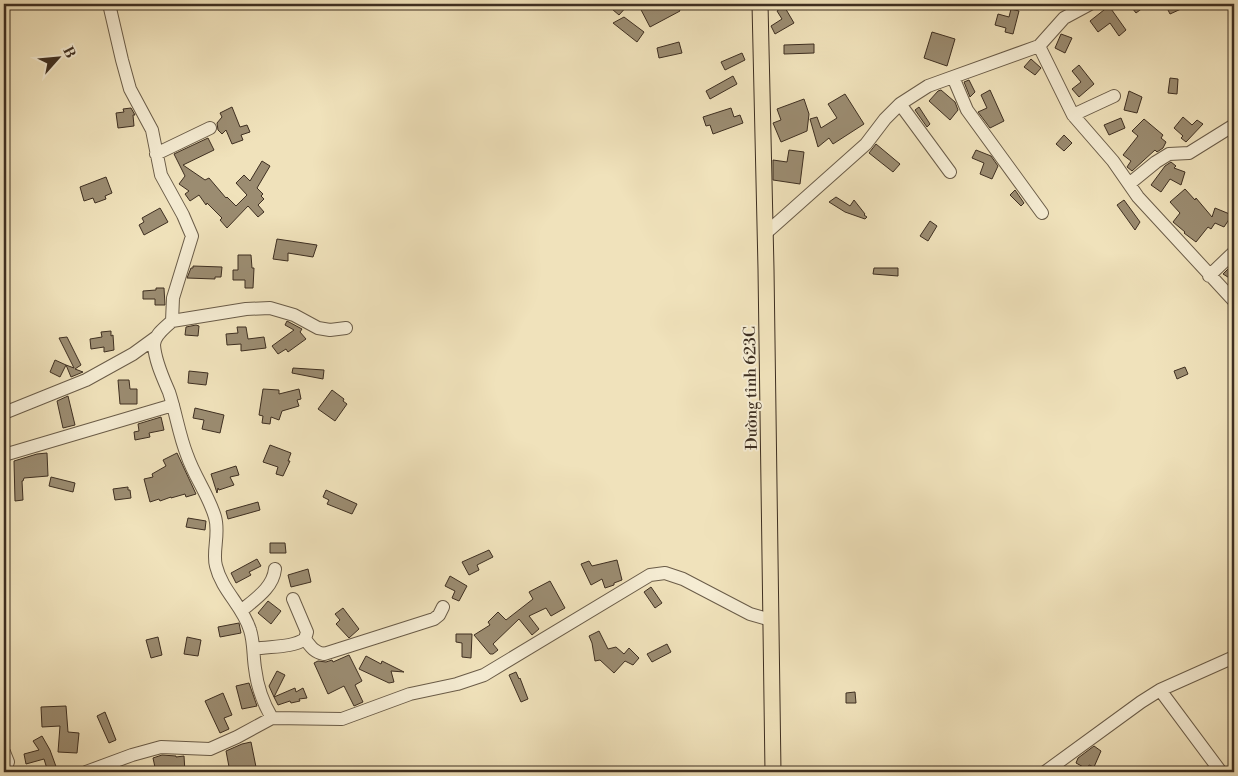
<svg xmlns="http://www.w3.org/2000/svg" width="1238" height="776" font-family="'Libre Bodoni',serif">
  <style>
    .building { fill: #9b8c71; stroke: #3e2f21 }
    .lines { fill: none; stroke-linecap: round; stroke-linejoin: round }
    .minor-casing { stroke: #6a5c48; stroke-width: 14 }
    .major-casing { stroke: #3e2f21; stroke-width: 17 }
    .minor { stroke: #f5ecd3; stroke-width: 12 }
    .major { stroke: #f0e2bb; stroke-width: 15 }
    .labels { text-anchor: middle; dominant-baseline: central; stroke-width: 4; stroke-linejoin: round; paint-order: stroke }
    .street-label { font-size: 16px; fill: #3e2f21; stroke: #f5ecd3 }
  </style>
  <rect width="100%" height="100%" fill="#f0e2bb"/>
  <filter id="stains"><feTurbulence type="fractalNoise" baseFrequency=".004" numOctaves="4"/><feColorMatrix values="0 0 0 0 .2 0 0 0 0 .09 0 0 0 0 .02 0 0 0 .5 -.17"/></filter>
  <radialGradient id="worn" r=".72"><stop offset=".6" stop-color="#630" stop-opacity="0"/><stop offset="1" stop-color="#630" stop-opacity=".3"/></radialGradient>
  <path class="building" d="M606,4H629L619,15Z
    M638,4H676L680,11L650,27Z
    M1129,4H1148L1136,13Z
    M1165,4H1192L1170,14Z
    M784,6L794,23L775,34L771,26L782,19L777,11Z
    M1109,6L1126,30L1119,36L1110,23L1098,32L1090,21Z
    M1011,9L1019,11L1013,34L1005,32L1006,28L995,25L998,14L1009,17Z
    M624,17L644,32L637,42L613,23Z
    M932,32L955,39L947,66L924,58Z
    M1061,34L1072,38L1065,53L1055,48Z
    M679,42L682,53L659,58L657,48Z
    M814,44V53L784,54V45Z
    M742,53L745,60L725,70L721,62Z
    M1031,59L1041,68L1035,75L1024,67Z
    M1079,65L1094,84L1079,97L1072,89L1081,82L1072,71Z
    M733,76L737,84L710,99L706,91Z
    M1170,78L1178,79L1177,94L1168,93Z
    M969,80L975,92L970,97L964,82Z
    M941,90L955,102L958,110L950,120L929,101L938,91Z
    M990,90L1004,121L990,128L978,112L987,108L981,95Z
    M1129,91L1142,97L1137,113L1124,110Z
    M845,94L864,124L833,144L829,138L818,147L810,119L817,117L821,128L837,118L828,104Z
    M804,99L809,114L807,131L781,142L773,123L781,120L777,109Z
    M232,107L240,127L247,125L250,132L241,135L243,140L232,144L226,130L222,134L218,130L217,123L222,117L220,113Z
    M919,107L930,124L927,127L915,110Z
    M131,108L135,115H133L134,126L118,128L116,113L124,112L123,109Z
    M731,108L734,117L740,115L743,123L713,134L710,125L706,126L703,117Z
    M1183,117L1192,125L1197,120L1203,124L1186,142L1181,138L1183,136L1174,128Z
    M1121,118L1125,128L1109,135L1104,125Z
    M1144,119L1163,135L1161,138L1166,142L1163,148L1157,152L1155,150L1132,171L1127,167L1131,161L1123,155L1138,136L1132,131Z
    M1064,135L1072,143L1064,151L1056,144Z
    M208,138L214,150L183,165L205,180L209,178L226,198L227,197L236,206L247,195L236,183L244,175L250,181L262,161L270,166L257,188L263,194L261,196L264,199L258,205L264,212L258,217L248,206L227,228L220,220L222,218L207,203L206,205L199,195L190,201L185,194L189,191L179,184L185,176L174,154Z
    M876,144L900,164L893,172L869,153Z
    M789,150L804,152L800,184L773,180V160L787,162Z
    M976,150L991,156L998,166L992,179L980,174L984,163L972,158Z
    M1171,162L1176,166L1174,168L1185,172L1181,185L1170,179L1161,192L1151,185L1165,166Z
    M106,177L112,193L105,196L106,199L95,203L93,198L84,201L80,187Z
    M1185,189L1195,200L1196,198L1212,217L1215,208L1232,215L1224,227L1215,223L1211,229L1208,227L1196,242L1184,233L1185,232L1173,222L1180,213L1170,202Z
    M1015,190L1024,203L1021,206L1010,195Z
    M836,197L850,206L854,200L865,214L864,215L867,217L865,219L845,212L829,202Z
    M1124,200L1140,222L1135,230L1117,205Z
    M160,208L168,222L144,235L139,225L144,222L142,218Z
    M930,221L937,226L928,241L920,236Z
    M277,239L317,245L313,257L288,253V261L273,259Z
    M238,255H251L252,268H254L253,288H245V280H233V270H238Z
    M1234,263V273L1231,279L1223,274Z
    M193,266L222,267L221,277H215V279L187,278L191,268H193Z
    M874,268H898V276L873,274Z
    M156,288H164L165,305H155V299H143V291L156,290Z
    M287,321L302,329L300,332L306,339L288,352L286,349L278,354L272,346L294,330L285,325Z
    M196,325L199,326L198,336L185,335L186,327Z
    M237,327H246L248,339L264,337L266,348L241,351V344L227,345L226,334L238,333Z
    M111,331V336L113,335L114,350L104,352V347L91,349L90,339L102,337L101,332Z
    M67,337L81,365L75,369L83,372L71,377L66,365L74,368L59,338Z
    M55,360L66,365L60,377L50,372Z
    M1185,367L1188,374L1177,379L1174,371Z
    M293,368L324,370L323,379L292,373Z
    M189,371L208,373L206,385L188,383Z
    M118,380H129L130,389H137V404H120Z
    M263,389L279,390V394L299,389L301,399L297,400L299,406L282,411L279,420L271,417L270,424L262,423L263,416L259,415Z
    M332,390L344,399L343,401L347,404L335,421L318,409Z
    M68,396L75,425L63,428L57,401Z
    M195,408L224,415L220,433L202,429L204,420L193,418Z
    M161,417L164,430L149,433L150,437L135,440L134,432L139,431L138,424Z
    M270,445L291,453L288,461H290L283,476L276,474L278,467L263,462Z
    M47,453L48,476L24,478L23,481H22L23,500L15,501L14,461L37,454Z
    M177,453L196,494L186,497L185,494L171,498V497L160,501L159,499L150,502L144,479L153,477L152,474L166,466L163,460Z
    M236,466L239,475L230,477L234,485L219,490L218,488L217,493L211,474Z
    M51,477L75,483L73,492L49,486Z
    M128,487V490H130L131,498L115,500L113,489Z
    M326,490L357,504L352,514L327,504L329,500L323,497Z
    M258,502L260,510L228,519L226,511Z
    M188,518L206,521L205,530L186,527Z
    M270,543H285L286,553H270Z
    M489,550L493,557L477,565L479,570L469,575L462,562Z
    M257,559L261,566L249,572L251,575L236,583L231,573Z
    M617,560L622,580L614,583V585L605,588L602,579L591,585L581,564L589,561L592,566Z
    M308,569L311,582L291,587L288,575Z
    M450,576L467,586L459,601L452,598L455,591L445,586Z
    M550,581L565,608L551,616L546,608L529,616L539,629L532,635L519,619L493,644L498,650L493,654H490L474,635L490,625L488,622L498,612L506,620L533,599L529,592Z
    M651,587L662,603L655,608L644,592Z
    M268,601L281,611L271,624L258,613Z
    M343,608L359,629L349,638L336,624L340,620L335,614Z
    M239,623L241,633L220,637L218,627Z
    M599,631L608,649L616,647L624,654L629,648L639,658L633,665L625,661L614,673L600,660L595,661L592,643L589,636Z
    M456,634H472L471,658L462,657V643L456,642Z
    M158,637L162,655L151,658L146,640Z
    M187,637L201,640L198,656L184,654Z
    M667,644L671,652L652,662L647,654Z
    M349,655L362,681L355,685L363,702L354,706L344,686L328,694L314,663L318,661L326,662L332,660L333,662Z
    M366,656L381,664L382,661L404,672L391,671L394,682L389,683L359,669Z
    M277,671L285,675L274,697L269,686Z
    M516,672L519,679L520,678L528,699L521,702L509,675Z
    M249,683L257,706L242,709L236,686Z
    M295,688L296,692L303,688L307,698L299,699L300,701L291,703L290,701L278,705L274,697Z
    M855,692L856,703H846V693Z
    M223,693L232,715L224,718L229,729L220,733L205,701Z
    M66,706L68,732L79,733L77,753L58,752L60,726L42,727L41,707Z
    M105,712L116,740L109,743L97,716Z
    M42,736L50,750L58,772H48L44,759L26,764L24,754L39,750L33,741Z
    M251,742L257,772H230L226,751L242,744Z
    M1094,746L1101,751L1094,767L1089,765L1087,769L1076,763L1078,758Z
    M162,755L176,756V757L184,756L185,772H156L153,758Z"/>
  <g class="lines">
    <defs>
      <path id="minor" d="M109,4L122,60L130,89L152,130L161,175L183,215L192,236L173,298L172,321C165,328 154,335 154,345C155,361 163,378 169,392C176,413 179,435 187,455C194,476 209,496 215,517C220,534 212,552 216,566C222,591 243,606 250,630C254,642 253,655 255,668C257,685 263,703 272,718L342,719L410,694L457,684L484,675L650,575L665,573L683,579L750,614L771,620
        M1039,46L1073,115L1113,161L1138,197L1234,301
        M953,77L967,110L1042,213
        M900,104L950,172
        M1073,115L1114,96
        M156,154L210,128
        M1129,184L1156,162L1169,154L1189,153L1234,125
        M766,233L866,144L885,119L900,104L928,86L939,82L1039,46L1064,18L1090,4
        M1209,276L1234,252
        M172,321L246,309L270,308L294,315L318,328L330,330L346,328
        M4,413L86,380L133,354L155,338
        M4,455L173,405
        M241,611C255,599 273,588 275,569
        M305,639C311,647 314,652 324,654L434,619L439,615L443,607
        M254,649C270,646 292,648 305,639L307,632L293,599
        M1160,690L1221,772
        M4,752L8,762L4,772
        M86,772L132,755L161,747L210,749L237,737L272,718
        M1045,772L1141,702L1160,690L1234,657"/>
      <path id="major" d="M760,4L766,269L773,772"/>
    </defs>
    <use href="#minor" class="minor-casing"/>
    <use href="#major" class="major-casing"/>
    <use href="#minor" class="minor"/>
    <use href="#major" class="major"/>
  </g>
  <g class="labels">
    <g class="street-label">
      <text transform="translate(751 388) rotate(-91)">Đường tỉnh 623C</text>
    </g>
  </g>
  <rect width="1238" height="776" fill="none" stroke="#f0e2bb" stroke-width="20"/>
  <rect x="5" y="5" width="1228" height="766" fill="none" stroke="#3e2f21" stroke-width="2.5"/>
  <rect x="10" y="10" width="1218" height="756" fill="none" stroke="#3e2f21"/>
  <g transform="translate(58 58) rotate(63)" stroke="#f5ecd3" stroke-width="4" paint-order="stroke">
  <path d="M0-4L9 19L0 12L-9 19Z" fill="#3e2f21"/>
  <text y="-8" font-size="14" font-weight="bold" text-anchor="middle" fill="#3e2f21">B</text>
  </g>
  <rect width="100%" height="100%" filter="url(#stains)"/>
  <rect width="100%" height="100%" fill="url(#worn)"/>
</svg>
